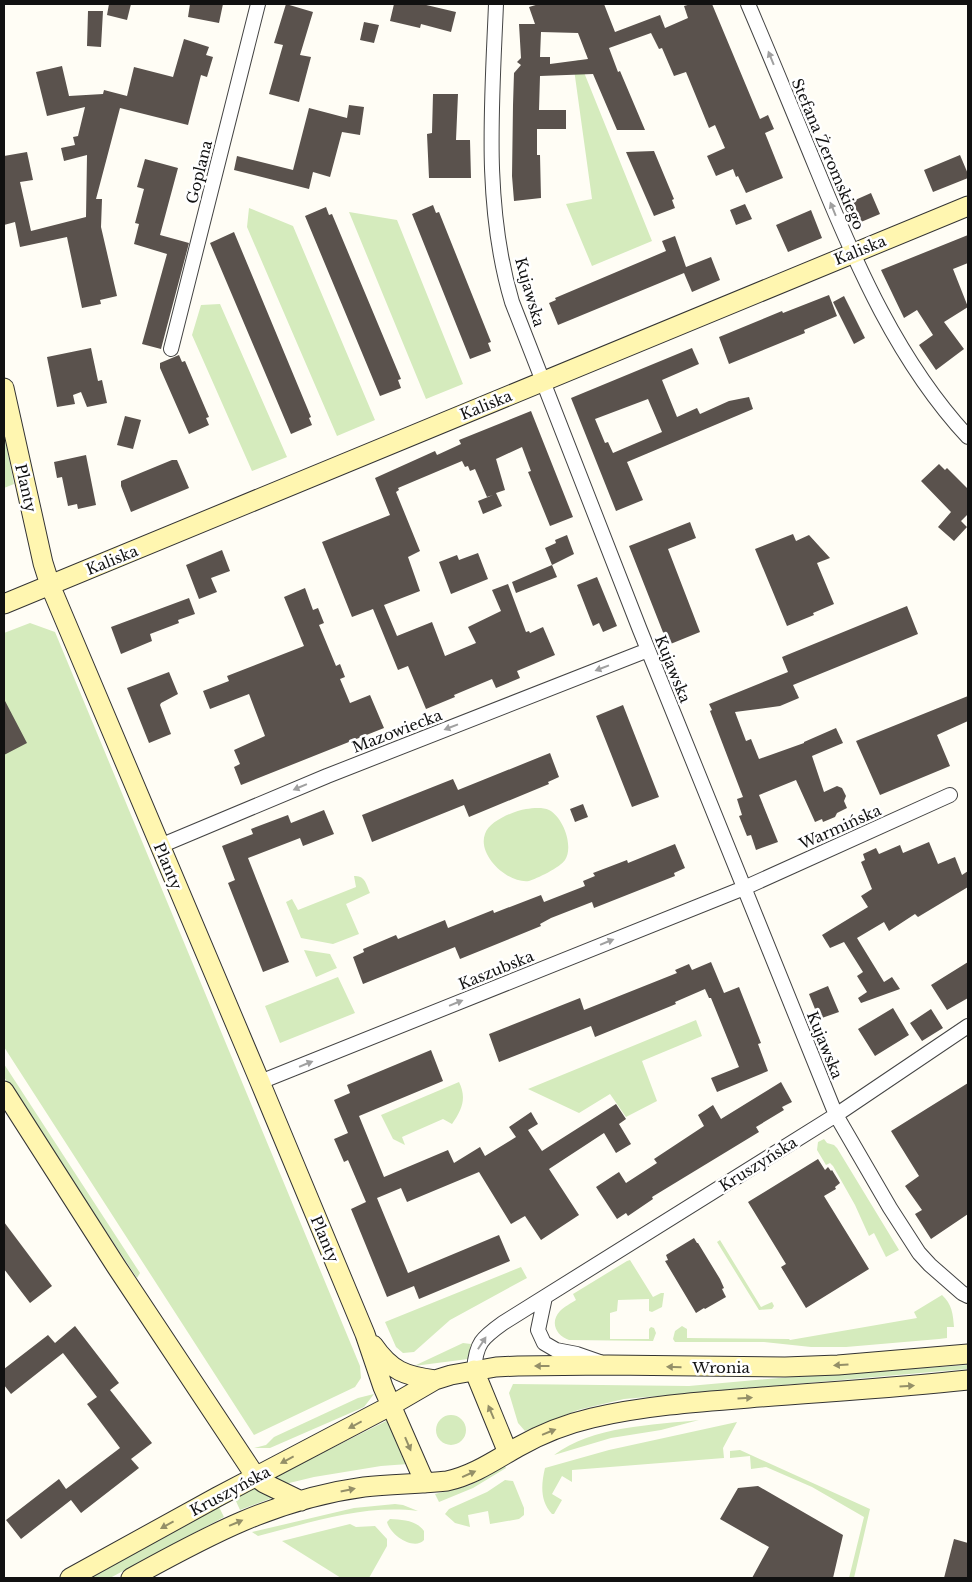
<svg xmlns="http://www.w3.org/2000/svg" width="972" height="1582" font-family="'Libre Baskerville',serif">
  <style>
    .green { fill: #d5ebbd }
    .building { fill: #5a524d; fill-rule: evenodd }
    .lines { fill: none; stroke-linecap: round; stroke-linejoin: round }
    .street-casing { stroke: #444; stroke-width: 16 }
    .secondary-casing { stroke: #333; stroke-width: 21 }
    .street { stroke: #fff; stroke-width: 14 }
    .secondary { stroke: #fff6b0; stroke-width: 19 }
    .oneway { fill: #a0a0a0 }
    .oneway2 { fill: #948f68 }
    .labels { text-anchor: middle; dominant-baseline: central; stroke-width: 5; stroke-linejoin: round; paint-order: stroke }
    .street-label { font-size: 15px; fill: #111; stroke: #fff }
  </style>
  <rect width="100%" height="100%" fill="#fffdf5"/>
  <path class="green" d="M579,60L652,241L592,266L566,204L592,199L573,62Z
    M249,208L293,226L375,420L337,436L247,227Z
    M349,212L397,220L463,384L426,399Z
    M220,304L287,457L252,471L192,335L201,305Z
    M4,433L14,484L4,488Z
    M30,623L55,632L360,1366L361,1378L355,1387L254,1435L4,1047V633Z
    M526,809C533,808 543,807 549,810C563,817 574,846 565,860C561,867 536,879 529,881C508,884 477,855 485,834C489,821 514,811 526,809Z
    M354,876C365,875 366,884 370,893L346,904L359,934L333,944L301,938L286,902L292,899L298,910L356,887Z
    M304,950L330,954L337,968L316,977Z
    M338,977L355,1013L280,1043L265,1006Z
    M696,1020L702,1036L642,1061L657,1101L626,1117L610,1094L579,1113L528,1089Z
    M4,1064L140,1273L137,1278L4,1077Z
    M459,1082C467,1098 462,1110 452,1124L443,1119L402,1137L405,1145L393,1139L381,1115Z
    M824,1139L827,1143L834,1145L837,1148L899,1250L886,1257L874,1233L869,1236L855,1205L833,1166L830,1163L826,1165L817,1150L818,1142Z
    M720,1240L761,1307L772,1302L774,1306L772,1309L759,1310L717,1242Z
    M630,1260L653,1297L661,1293H664L662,1307L652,1312L649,1311V1299L618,1300L617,1311L610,1313V1339H649V1329L651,1327L654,1328L656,1333L653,1341L569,1340C557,1336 549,1323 560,1311C564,1307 571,1303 576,1300L573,1294L627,1261Z
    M521,1267L527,1278L450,1320L414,1352L403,1353L396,1347L385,1322Z
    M942,1295C952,1304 953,1314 954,1327H947V1338L939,1339L846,1347H811L764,1342H675L673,1339L675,1331L682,1326L687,1329V1338L789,1339L790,1340L917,1318L914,1312Z
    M463,1343L471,1344L468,1359L414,1366Z
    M968,1365V1369L932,1372L624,1399L578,1410L525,1431L518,1423L509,1393L513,1384L689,1386L779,1378Z
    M374,1394L364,1407L270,1448H254L266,1445L274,1437L358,1398Z
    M436 1430a15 15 0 1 1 30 0a15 15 0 1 1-30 0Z
    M390,1419L408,1464L381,1466L314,1477L285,1484L271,1479Z
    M699,1420L661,1430L611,1438L554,1455C592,1426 653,1425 699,1420Z
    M737,1422L723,1448L724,1458L572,1470V1482L562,1476L552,1494L562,1500L554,1514H552C540,1501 541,1485 545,1468L609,1450Z
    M740,1450L870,1509L854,1578H849L864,1517L812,1487L766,1467L751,1469L750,1456L730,1458V1451Z
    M505,1466L506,1468L473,1488L439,1502L435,1494L471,1485Z
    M505,1480L513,1481L524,1508V1515L519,1519L490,1524L488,1511L468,1515L470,1527L455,1523L445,1514L449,1509L487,1492Z
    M256,1487L275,1497L240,1510L235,1499Z
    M395,1504L403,1505L418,1511C363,1504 310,1523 258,1536L252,1532L354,1508Z
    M219,1507L224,1517L110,1578H88Z
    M390,1519C403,1520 416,1520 424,1531V1540C414,1551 390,1535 387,1522Z
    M350,1524L356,1527L375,1526L387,1539V1546L369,1578H341L282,1541Z"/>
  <path class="building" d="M109,4H131L127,20L107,15Z
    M190,4H223L219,23L188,17Z
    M286,4L313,12L300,55L311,57L299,102L269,94L283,45L274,43Z
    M394,4H422L456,12L451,32L421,24L420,28L390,21Z
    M539,4H604L615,32L660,15L665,28L688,18L684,6L691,4H712L760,119L768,115L774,129L765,133L783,178L746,193L738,176L736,177L733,169L716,176L707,156L725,148L715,125L709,128L686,72L674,76L662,48L659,49L651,33L609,48L618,72L620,71L645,130H617L593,74L540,76L539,110H566V129H537V155H540L541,198L514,201L512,176L513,105L514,73L521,65L517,62L521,58L519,24H535L529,7ZM541,32L578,33L588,59L550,64V57H540Z
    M88,11H103L101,47L87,46Z
    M364,22L379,25L374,43L360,40Z
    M184,39L209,47L206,55L213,57L207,77L201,75L188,125L120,108L96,199H102L101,227L117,296L100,300L101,304L82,308L67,237L20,247L15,222L4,225V156L27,152L33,180L20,182L31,231L86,217L87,155L64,161L61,148L75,145L73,137L78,136L85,107L47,116L36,72L62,66L69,96L103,94L104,90L127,96L134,67L173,77Z
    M433,94H458L456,140H470L471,178H429L427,134L432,133Z
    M349,105L364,107L360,135L342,132L330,177L313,172L309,189L234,170L237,156L293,170L309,108L347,118Z
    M654,151L674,199L672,200L675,208L654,216L626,152Z
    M960,155L968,174V178L933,192L924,170Z
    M145,159L178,168L160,235L189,243L161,349L142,344L167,254L134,244L139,224L135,223L144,189L137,187Z
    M871,193L880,214L861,222L853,201Z
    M745,204L752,219L736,225L730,210Z
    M433,205L436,213L439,212L491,342L488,343L491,351L470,359L412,214Z
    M326,207L329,215L332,214L401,379L398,380L401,388L380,396L305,216Z
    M811,210L822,238L788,252L776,225Z
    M234,232L311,417L309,418L312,425L291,434L210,243Z
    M968,235V263L953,269L968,307L944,322L964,349L936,370L919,345L933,335L917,310L904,318L881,270Z
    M675,236L686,267L711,257L720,280L692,292L684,273L558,325L549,303L556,300L555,298L666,251L662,241Z
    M829,295L837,316L804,330L805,333L729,364L719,337L782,311L783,313Z
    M844,296L865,338L854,344L833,302Z
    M91,348L98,381L102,380L107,403L87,407L81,392L73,395L75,404L57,407L47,357Z
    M692,348L699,364L662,380L677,417L697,408L700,414L729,401L749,397L753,409L627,462L643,500L616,511L571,398ZM648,399L662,432L613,453L608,442L605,443L595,419Z
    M179,355L182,362L185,361L209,417L206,418L209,425L189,434L160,368V363Z
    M531,411L573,517L550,526L528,472L531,471L522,447L496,459L505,490L496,493L502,506L483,514L478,501L493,495L487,497L475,469L470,471L468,466L465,467L462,461L398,488L399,490L396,492L420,551L408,557L420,591L384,605L397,636L432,622L445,656L476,643L468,627L501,611L492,590L508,584L526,632L529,631L530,633L543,627L555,655L517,671L520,678L496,688L492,679L454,695L455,697L426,709L408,666L398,670L373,609L352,617L322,542L390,515L375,478L435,451L437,455L461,444L459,440Z
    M125,416L141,420L133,449L117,445Z
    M86,455L96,505L78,509L77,504L68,506L62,477L57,478L54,462Z
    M172,460H177L189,488L131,512L121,486V481Z
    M939,464L945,470L947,468L968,489V514L961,521L967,527L954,541L938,527L951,512L921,481Z
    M690,522L696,538L668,549L700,632L668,645L629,546Z
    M793,534L796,541L809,535L830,558L817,563L834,604L813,613L814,615L787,626L755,549Z
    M567,535L574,554L552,565L545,548L556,543L555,540Z
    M222,550L230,571L211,578L217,592L199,599L186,565Z
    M478,553L488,579L451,594L439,562L457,555L459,560Z
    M552,565L557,577L516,593L512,582Z
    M597,577L617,626L603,632L599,623L593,626L577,585Z
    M305,588L313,610L318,608L324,623L319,625L336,666L340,664L345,677L340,679L350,703L370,695L384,728L241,785L234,767L240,764L234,750L265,736L249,694L210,709L203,691L229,681L227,676L304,646L284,597Z
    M189,598L195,614L178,620L179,623L150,634L152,641L121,654L111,627Z
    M907,606L918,634L793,685L799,698L780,706L735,712L746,741L751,739L759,759L804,743V742L836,728L843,743L812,756L824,792L837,786L842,788L846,796L844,801L847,808L837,813L835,817L823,822L822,819L815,822L796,780L759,795L778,842L756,850L751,835L747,836L739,816L742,815L737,799L743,797L710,711L712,710L709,704L788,672L782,657Z
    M169,672L178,694L161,703L160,705L171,734L149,743L127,688Z
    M968,696V721L937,735L950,766L880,795L856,741Z
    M4,699L27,743L4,755Z
    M623,705L659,797L632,807L596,716Z
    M550,753L559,777L548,782L549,784L469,817L464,805L372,842L362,815L453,779L458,790Z
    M583,804L588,817L575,822L570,809Z
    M324,810L334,834L303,846L300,838L248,858L289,962L263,972L228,883L235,880L222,846L253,834L251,829L288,815L291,823Z
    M929,842L938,864L955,857L962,875L968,871V887L918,917L915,914L889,931L884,922L857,938L884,982L892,977L900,989L861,1003L858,998L867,992L857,976L863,972L844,942L830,948L822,935L868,907L861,896L872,889L861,862L865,860L863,854L876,848L879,854L900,845L903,853Z
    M675,844L685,868L674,873L675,876L594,908L592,902L551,918L540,924L541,926L460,959L455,947L363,984L353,957L364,952L363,949L396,935L398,939L445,920L448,928L493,910L494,913L541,895L544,902L585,886L583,881L595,876L593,873L627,860L628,863Z
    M711,962L724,993L739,987L761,1043L758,1044L768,1071L717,1092L711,1078L739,1067L711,998H709L705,989L675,1002L676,1004L595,1037L591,1026L499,1062L489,1034L580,998L584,1010L677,973L675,970L689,964L692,970Z
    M968,962V998L947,1010L931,985Z
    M828,986L839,1012L819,1019L809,994Z
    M893,1008L909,1035L875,1056L858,1029Z
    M931,1009L943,1028L922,1041L910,1023Z
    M431,1050L443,1081L359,1116L384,1177L448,1150L454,1163L480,1147L485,1156L516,1137L509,1127L531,1112L538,1124L528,1130L542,1151L616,1104L626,1119L619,1124L631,1144L616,1153L604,1133L549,1169L579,1215L541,1240L525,1216L511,1224L479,1172L407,1202L401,1188L377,1198L408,1273L499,1235L510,1261L419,1299L414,1286L387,1297L351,1209L366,1202L348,1160L344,1162L334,1139L348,1133L334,1100L350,1093L347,1085Z
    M781,1082L792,1102L782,1107L784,1110L756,1127L759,1132L652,1197L653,1199L628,1216L626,1213L617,1219L596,1187L619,1172L626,1183L657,1163L654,1159L704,1126L698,1115L713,1105L721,1119Z
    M968,1083V1214L931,1239L915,1214L922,1210L905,1186L919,1176L891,1131Z
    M818,1159L825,1170L828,1167L831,1171L832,1170L840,1183L835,1187L836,1189L824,1196L869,1269L806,1308L781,1267L786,1264L748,1202Z
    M4,1222L52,1286L30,1303L4,1269Z
    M694,1238L697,1243H698L720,1279L724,1288L722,1289L726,1297L705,1309L704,1308L696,1313L665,1261L668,1260L666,1255Z
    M75,1326L119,1383L110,1390L152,1443L131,1459L139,1468L81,1513L71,1500L21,1539L6,1520L59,1479L66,1489L120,1448L87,1404L97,1397L63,1353L11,1394L4,1385V1369L48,1335L55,1343Z
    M758,1486L843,1535L833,1578H752L769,1547L720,1519L738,1488Z
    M954,1539L968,1543V1578H944Z"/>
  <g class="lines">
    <defs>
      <path id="street" d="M496,4C492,103 483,205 512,302L640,630L836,1115L890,1208L919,1253L930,1265L962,1293L968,1296
        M748,4C772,60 795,116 818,172C856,265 899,363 968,437
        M171,349L258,4
        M160,846L327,776L648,650
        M260,1082L744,888L950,795
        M545,1297L538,1330L544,1343L556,1350L577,1354L600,1362
        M474,1370C476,1343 482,1338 503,1323L836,1115L968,1026"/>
      <path id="secondary" d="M4,388L43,563L50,585L260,1082L365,1334L383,1387L425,1483
        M4,604L968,206
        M4,1091L116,1266L256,1477L264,1483L301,1501
        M373,1345C391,1371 405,1376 435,1380
        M474,1370L508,1453
        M70,1578L217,1497L392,1405L435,1380L451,1375L496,1367L518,1366L608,1365L785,1367L838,1365L968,1354
        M131,1578C207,1536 275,1499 364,1487C391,1484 419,1484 447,1481C474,1475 495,1460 518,1447C541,1434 566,1424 592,1418C643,1406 697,1402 749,1398C822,1392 895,1388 968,1380"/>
    </defs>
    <use href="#street" class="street-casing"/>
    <use href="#secondary" class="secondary-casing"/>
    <use href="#street" class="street"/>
    <use href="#secondary" class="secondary"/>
  </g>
  <defs><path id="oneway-solid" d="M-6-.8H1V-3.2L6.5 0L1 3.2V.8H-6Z" transform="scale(1.25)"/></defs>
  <g class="oneway">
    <use href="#oneway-solid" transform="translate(771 58) rotate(-112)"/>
    <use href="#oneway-solid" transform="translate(833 209) rotate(-112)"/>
    <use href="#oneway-solid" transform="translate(602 668) rotate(159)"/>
    <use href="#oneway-solid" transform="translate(451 727) rotate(159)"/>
    <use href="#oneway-solid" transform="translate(300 787) rotate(157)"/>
    <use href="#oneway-solid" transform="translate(607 942) rotate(-22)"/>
    <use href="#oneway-solid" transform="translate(456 1003) rotate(-22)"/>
    <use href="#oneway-solid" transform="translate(306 1064) rotate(-22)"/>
    <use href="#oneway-solid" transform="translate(482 1343) rotate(-57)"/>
  </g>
  <g class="oneway2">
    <use href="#oneway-solid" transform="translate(841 1365) rotate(176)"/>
    <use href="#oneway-solid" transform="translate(542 1366) rotate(180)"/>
    <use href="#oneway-solid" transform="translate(674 1367) rotate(-179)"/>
    <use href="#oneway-solid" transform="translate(907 1386) rotate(-4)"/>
    <use href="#oneway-solid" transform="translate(745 1398) rotate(-4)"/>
    <use href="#oneway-solid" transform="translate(491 1412) rotate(-113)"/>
    <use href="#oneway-solid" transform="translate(355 1425) rotate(152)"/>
    <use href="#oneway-solid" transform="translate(549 1432) rotate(-22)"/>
    <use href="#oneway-solid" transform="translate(408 1444) rotate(67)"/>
    <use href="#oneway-solid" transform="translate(287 1460) rotate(152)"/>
    <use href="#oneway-solid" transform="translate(469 1474) rotate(-24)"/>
    <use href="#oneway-solid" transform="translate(348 1490) rotate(-12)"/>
    <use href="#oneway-solid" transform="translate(236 1523) rotate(-23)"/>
    <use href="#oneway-solid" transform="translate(167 1525) rotate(151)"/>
  </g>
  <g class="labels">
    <g class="street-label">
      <text transform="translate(828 154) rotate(67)">Stefana Żeromskiego</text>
      <text transform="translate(199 172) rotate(-76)">Goplana</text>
      <text transform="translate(860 250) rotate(-22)">Kaliska</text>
      <text transform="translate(530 292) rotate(74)">Kujawska</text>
      <text transform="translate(486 405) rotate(-22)">Kaliska</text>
      <text transform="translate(26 488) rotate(77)">Planty</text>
      <text transform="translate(112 560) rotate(-22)">Kaliska</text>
      <text transform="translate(673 669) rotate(68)">Kujawska</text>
      <text transform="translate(397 731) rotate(-21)">Mazowiecka</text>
      <text transform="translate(840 827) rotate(-24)">Warmińska</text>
      <text transform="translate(168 866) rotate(67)">Planty</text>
      <text transform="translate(496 970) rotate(-22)">Kaszubska</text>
      <text transform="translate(825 1045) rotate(68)">Kujawska</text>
      <text transform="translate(758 1164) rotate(-32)">Kruszyńska</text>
      <text transform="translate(325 1239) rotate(67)">Planty</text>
      <text x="721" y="1367">Wronia</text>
      <text transform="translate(230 1491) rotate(-28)">Kruszyńska</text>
    </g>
  </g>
  <rect width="972" height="1582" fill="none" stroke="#111111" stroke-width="10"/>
</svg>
